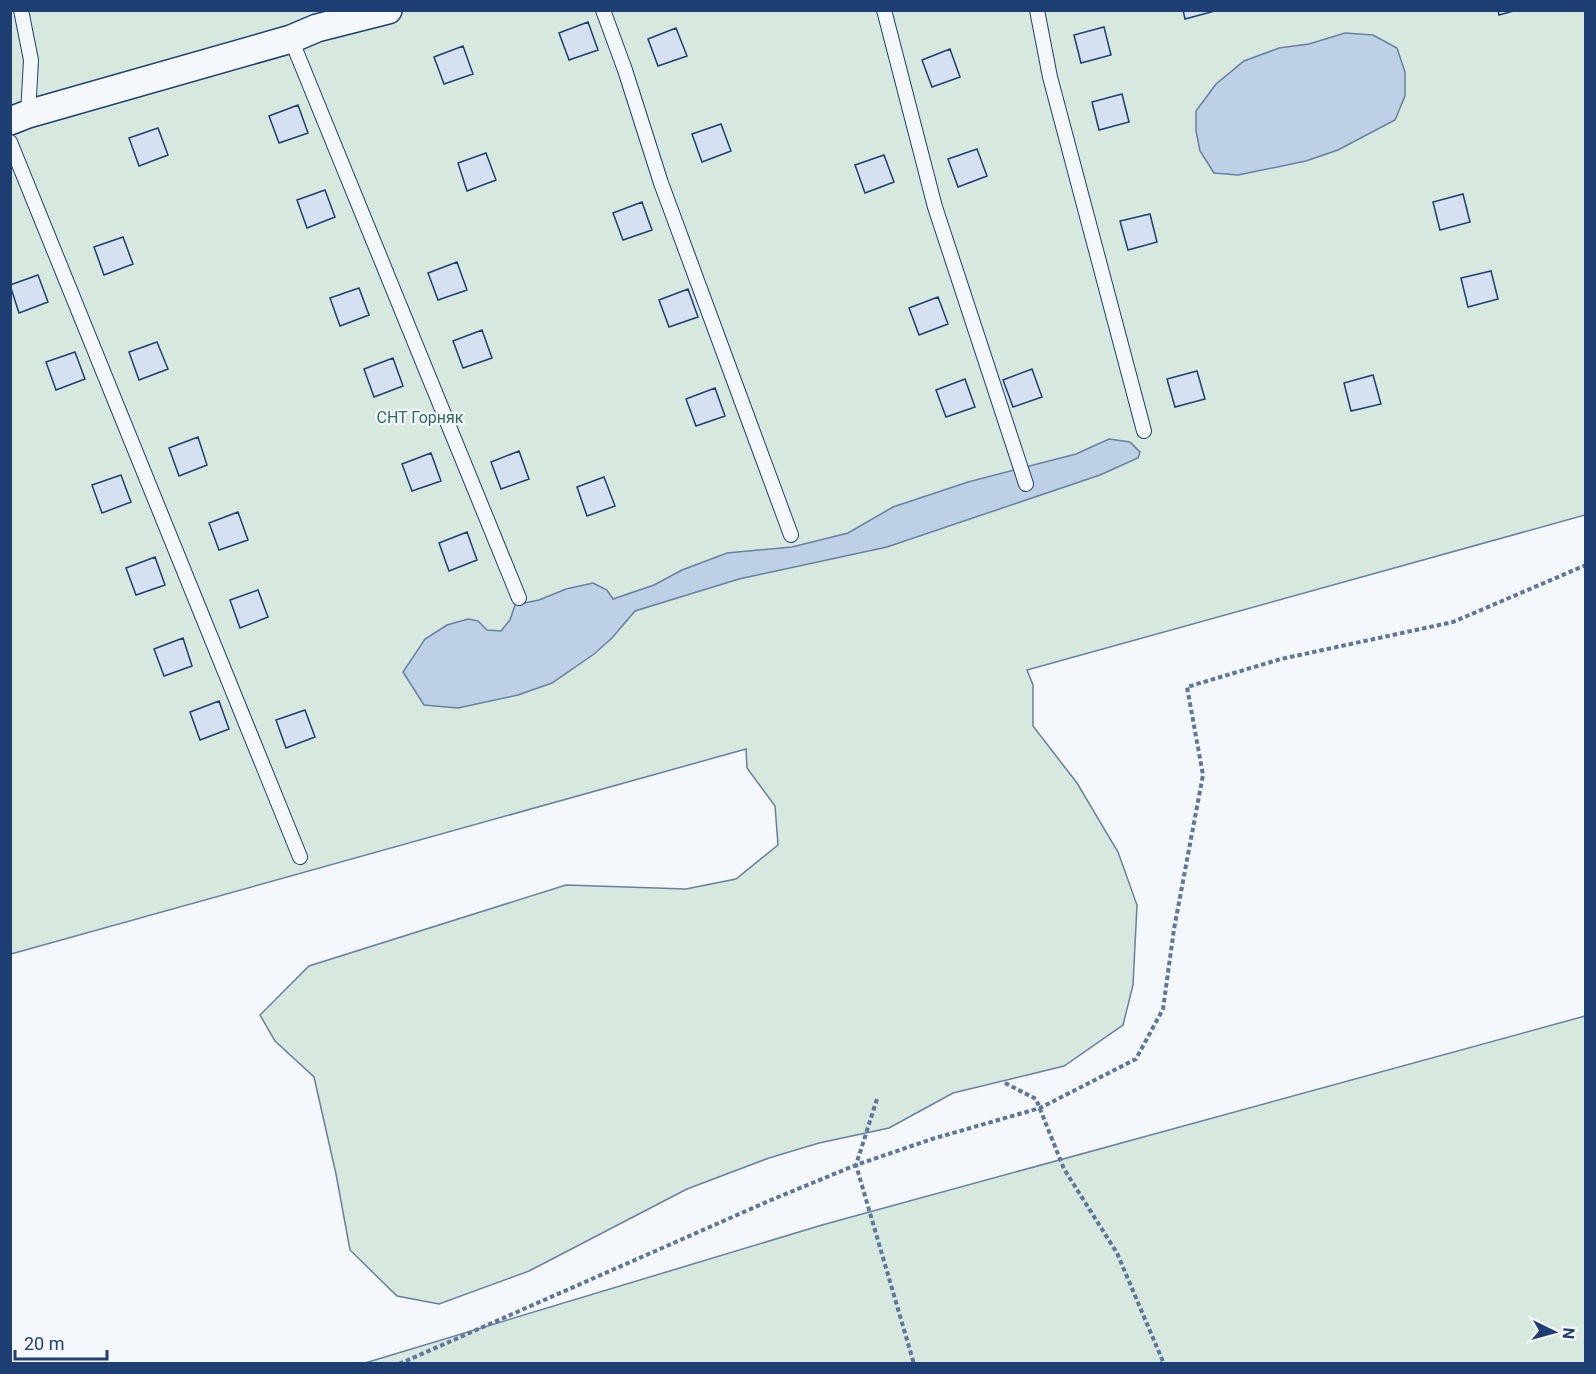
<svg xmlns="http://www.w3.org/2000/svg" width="1596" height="1374" font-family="Roboto,sans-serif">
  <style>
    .green { fill: #d7e8df; stroke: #687fa3; stroke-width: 1.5 }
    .water { fill: #bed0e5; stroke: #687fa3; stroke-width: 1.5 }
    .building { fill: #d5e0f0; stroke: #1d3f73; stroke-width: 1.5 }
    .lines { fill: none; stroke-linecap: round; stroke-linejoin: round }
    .service-casing { stroke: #1d3f73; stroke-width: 16 }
    .minor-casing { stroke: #1d3f73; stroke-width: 30 }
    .path { stroke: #5e769c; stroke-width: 4; stroke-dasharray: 4.5 3; stroke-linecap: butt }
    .service { stroke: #f4f7fb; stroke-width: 14 }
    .minor { stroke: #f4f7fb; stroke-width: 27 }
    .labels { text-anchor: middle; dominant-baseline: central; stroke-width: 4.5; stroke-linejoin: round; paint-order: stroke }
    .park-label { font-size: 16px; fill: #2c6c60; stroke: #f4f7fb }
  </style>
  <rect width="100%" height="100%" fill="#f4f7fb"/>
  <path class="green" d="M11,11H1585V515L1027,670L1033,685V726L1077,783L1118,852L1137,905L1133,985L1123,1025L1064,1066L953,1093L889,1128L819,1143L769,1158L687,1189L529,1271L439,1304L397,1296L350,1250L336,1174L314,1077L275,1041L260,1015L309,966L566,885L686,889L736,879L778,845L775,806L747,768L746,749L11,954Z
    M1585,1016V1363H365L822,1225Z"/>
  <path class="water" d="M1345,33L1373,35L1397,48L1405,72V96L1395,120L1338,150L1306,161L1238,175L1214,173L1200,151L1196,131V111L1216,84L1244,61L1279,48L1309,44Z
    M1109,439L1130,442L1140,452L1138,458L1100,475L887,547L739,579L635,611L612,638L594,654L552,683L518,695L458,708L424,705L403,672L425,639L447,625L468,619L478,621L487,630L501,631L510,620L515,605L539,600L566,589L593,583L607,590L613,599L654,585L682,570L727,553L792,547L848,533L893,507L968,482L1076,454Z"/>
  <path class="building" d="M1183,10H1215V11L1185,19Z
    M1498,10H1517L1499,15Z
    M588,22L598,50L569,60L559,33Z
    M1104,27L1111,55L1081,63L1074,35Z
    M676,28L687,56L658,66L648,39Z
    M463,46L473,74L444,84L434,57Z
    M950,49L960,77L932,87L922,60Z
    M1122,94L1129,122L1099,130L1092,102Z
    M298,105L308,133L279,143L269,116Z
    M721,124L731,151L702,162L692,134Z
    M158,128L168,155L139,166L129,138Z
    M977,149L987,176L958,187L948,159Z
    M486,153L496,180L467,191L458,163Z
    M884,155L894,182L865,193L855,165Z
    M325,190L335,217L307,228L297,200Z
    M1463,194L1470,222L1440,230L1433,202Z
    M642,202L652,230L623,240L613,213Z
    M1150,214L1157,242L1128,250L1120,221Z
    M123,237L133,264L104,275L94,247Z
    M457,262L467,290L438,300L428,273Z
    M1491,271L1498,299L1468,307L1461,278Z
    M38,275L48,302L19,313L10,285Z
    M359,288L369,315L340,326L330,298Z
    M688,289L698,317L669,327L659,300Z
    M938,297L948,324L919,335L909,308Z
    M482,330L492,358L463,368L453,341Z
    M157,342L168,369L139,380L129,352Z
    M75,352L85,379L56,390L46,362Z
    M393,358L403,386L374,397L364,369Z
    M1032,369L1042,397L1013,407L1003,380Z
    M1197,371L1205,399L1175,407L1167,379Z
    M1373,375L1381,404L1351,411L1344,383Z
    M965,379L975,407L946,417L936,390Z
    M715,388L725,416L696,426L686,399Z
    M198,437L207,465L179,476L169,448Z
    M519,451L529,479L501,489L491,462Z
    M431,453L441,481L412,491L402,464Z
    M121,475L131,502L102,513L92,485Z
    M604,477L615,506L587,516L577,487Z
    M238,512L248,540L219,550L209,523Z
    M467,532L477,560L449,571L439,543Z
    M155,557L165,585L136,595L126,568Z
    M258,590L268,617L240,628L230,600Z
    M183,638L192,666L164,676L154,649Z
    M219,701L229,729L200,740L190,712Z
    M305,710L315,737L286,748L276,720Z"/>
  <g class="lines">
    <defs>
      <path id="service" d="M21,10L31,60L28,114
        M603,10L625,70L661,183L791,535
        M884,10L935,207L1026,484
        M1037,10L1050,77L1144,431
        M291,39L519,598
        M10,142L300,857"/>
      <path id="minor" d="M10,121L28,114L291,39L317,28L388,10"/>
    </defs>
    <use href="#service" class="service-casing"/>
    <use href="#minor" class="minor-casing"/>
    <path class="path" d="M1005,1083L1036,1099L1064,1169L1117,1253L1164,1364
      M877,1099L856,1165L914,1364
      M399,1364L771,1200L856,1165L932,1139L1040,1108L1136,1059L1163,1009L1174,929L1203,775L1187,687L1281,659L1453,622L1586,565"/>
    <use href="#service" class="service"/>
    <use href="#minor" class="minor"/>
  </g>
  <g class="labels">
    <g class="park-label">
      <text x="420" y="417">СНТ Горняк</text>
    </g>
  </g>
  <rect width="1596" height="1374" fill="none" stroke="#1d3f73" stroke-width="24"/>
  <g transform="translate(1554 1332) rotate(95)" stroke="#f4f7fb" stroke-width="4.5" paint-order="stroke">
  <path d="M0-4.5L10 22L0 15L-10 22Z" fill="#1d3f73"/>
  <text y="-9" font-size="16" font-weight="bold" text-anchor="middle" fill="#1d3f73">N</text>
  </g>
  <path d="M15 1350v9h92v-9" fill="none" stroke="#1d3f73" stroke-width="3"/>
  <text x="24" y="1350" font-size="18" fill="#1d3f73" stroke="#f4f7fb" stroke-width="4.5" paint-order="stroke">20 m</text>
</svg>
